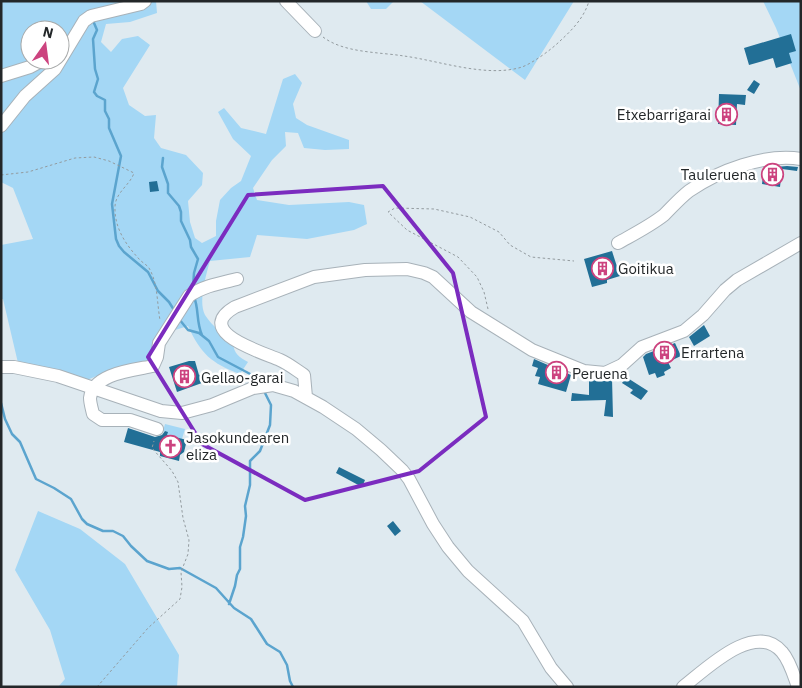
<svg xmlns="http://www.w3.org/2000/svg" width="802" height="688" font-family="'IBM Plex Sans',sans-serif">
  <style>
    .green { fill: #a4d7f5; fill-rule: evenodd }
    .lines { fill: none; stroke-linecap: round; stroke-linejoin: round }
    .stream { stroke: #5ba4ce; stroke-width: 2.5 }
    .building { fill: #226f96 }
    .minor-casing { stroke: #a8b2b9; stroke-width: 14 }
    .path { stroke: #939b9f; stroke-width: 1; stroke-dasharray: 2.5 2.5; stroke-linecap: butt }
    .minor { stroke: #fff; stroke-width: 12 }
    .marked { fill: none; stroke: #7b2cbf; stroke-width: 4; stroke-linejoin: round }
    .labels { text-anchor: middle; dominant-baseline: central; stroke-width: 5; stroke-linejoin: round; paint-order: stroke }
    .poi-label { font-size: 15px; fill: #232729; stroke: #fff; text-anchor: start }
  </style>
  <rect width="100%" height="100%" fill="#dfeaf0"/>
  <path class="green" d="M1,1H156L157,13L130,22L106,24L101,42L111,52L122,39L138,36L150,45L123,88L129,105L145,116L156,115L154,138L161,148L186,155L203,173L202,185L188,201L190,222L195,238L202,243L216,236V221L220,200L231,188L241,181L251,156L233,139L218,112L224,108L241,128L266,134L283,79L295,74L302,83L293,104L296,118L307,125L349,140V149L325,150L304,148L298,133L285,132L286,146L272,160L253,188L257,200L289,205L349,202L364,205L367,224L354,230L307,239L257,235L250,257L210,261C206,275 198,302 205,315C212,326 224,335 233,343C234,354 239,357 248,362L240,374C211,363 201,354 188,326L162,334L157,361L104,373L87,380L18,363L3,299H1V245L33,239L13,188L1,182ZM30,30H60V60H30Z
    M366,1H394L386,9H371Z
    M420,1H574L525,80Z
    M763,1H801V91L776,28Z
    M165,424L185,429L182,439L167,435V432L163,431Z
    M38,511L80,529L125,564L179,655L177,687H58L65,679L50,630L15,570Z"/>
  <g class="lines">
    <path class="stream" d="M94,23L97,30L93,39L95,69L98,79L94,92L97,96L105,100V111L109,119V128L121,156L112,204L116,239L119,246L124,252L148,272L158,291L169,302L174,310
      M163,158L162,167L168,184V193L179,206L181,212V221L190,240L191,247L198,259L194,273L193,287
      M194,297C199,308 196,322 202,335
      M179,319L188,330L199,333L209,341L218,357L254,376L259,382
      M1,403L5,419L12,434L20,442L36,479L54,488L71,499L82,519L87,524L103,531H113L123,536L131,546L147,561L169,569L180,568L216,588L234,608L251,619L267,644L280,652L287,665L290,681L293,687
      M229,604L235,586L237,575L240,569V547L243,537L246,516L245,506L250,485V461L260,451L270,425L271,405L264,391"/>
  </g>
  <path class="building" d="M791,34L796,51L789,53L792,63L776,68L773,58L749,65L744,48Z
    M754,80L760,84L754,94L747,90Z
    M719,94L746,95L745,105L737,104L736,125L718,124Z
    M787,166L798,167L797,171L782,169L780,187L762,184L764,168Z
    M157,181L159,191L150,192L149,182Z
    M612,251L620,276L607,280V283L592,287L584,259Z
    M704,325L710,336L694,346L689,337Z
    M675,343L681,356L668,362L671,368L664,372L665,375L657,378L655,373L649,375L643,357L646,354Z
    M534,359L571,375L566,392L538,384L540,377L535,376L538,368L532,366Z
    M189,361H195L199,375L210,371L213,379L177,392L169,367Z
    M626,377L648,391L641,400L630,393L633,390L622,383Z
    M612,378L613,417L604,416L606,400L571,401L572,393L589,395V380L605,381Z
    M128,428L155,437L162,435L165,431L168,432L167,435L187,440L184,452L180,455L179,461L160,456V452L124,442Z
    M339,467L365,480L362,487L336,473Z
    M393,521L401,531L395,536L387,526Z"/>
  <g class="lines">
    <defs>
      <path id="minor" d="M286,1L315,31
        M1,76L30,67L43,60
        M1,126L25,96L55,69L84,21L91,16L141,4L145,1
        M618,243C634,234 650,226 664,215C672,207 680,198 689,191C718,171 765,153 801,159
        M1,367H14L58,376L161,411L182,413L212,405L253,388L273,385L294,391L323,407L356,429L381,450L402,470L409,479L433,524L448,547L468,571L523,621L551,668L567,687
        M306,397L304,375C296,370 289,364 280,360C262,352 192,332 235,307L314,277L365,270L407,269L424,273L433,277L471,312L532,350L584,371L605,373L622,365L642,347L684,331L703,315L725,290L737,280L801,243
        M157,429L130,420H102L93,414C92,409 90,403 90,398C93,373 134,370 153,366L157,357L159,343L189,296C203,286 221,283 237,279
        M683,687C705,670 755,620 782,652C790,661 794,676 798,687"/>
    </defs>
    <use href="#minor" class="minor-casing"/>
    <path class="path" d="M323,37C344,53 379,52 404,56C440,61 487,78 522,67C533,63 552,49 560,41C572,30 584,18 589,1
      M1,175L28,172L75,158L94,157L109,161L134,173C130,185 116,192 115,206C114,228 126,245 140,260C143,263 147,265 149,268C158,283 157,304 160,320
      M488,309L484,292L477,277L458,257L407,230L388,212L395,208L434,209L470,217L499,232L510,245L531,257L574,261
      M97,687L148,628L180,599L182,587L181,572L188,554L189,540L183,518L178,482L172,471L152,448L154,441"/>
    <use href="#minor" class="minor"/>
  </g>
  <path class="marked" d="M383,186L453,273L486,417L419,471L305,500L202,444L148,357L248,195Z"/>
  <defs>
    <symbol id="building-ring" viewBox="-11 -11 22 22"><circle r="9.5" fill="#fff" stroke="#cc437f" stroke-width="1.5"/><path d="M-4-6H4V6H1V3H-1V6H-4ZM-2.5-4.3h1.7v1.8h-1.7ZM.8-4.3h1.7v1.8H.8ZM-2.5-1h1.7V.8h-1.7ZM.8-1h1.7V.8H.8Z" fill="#cc437f"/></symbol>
    <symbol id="church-ring" viewBox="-11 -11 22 22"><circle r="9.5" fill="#fff" stroke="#cc437f" stroke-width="1.5"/><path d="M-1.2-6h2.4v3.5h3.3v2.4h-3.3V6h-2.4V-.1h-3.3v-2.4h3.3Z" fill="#cc437f"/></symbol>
  </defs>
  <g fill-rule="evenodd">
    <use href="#building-ring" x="714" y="102" width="25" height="25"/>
    <use href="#building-ring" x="760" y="162" width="25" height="25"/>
    <use href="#building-ring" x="590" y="256" width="25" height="25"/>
    <use href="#building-ring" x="652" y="340" width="25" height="25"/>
    <use href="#building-ring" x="544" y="360" width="25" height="25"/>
    <use href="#building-ring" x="172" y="364" width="25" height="25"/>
    <use href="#church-ring" x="158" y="434" width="25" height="25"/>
  </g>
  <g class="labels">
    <g class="poi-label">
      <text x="711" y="114" text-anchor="end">Etxebarrigarai</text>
      <text x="756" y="174" text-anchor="end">Tauleruena</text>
      <text x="618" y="268">Goitikua</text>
      <text x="681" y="352">Errartena</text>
      <text x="572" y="373">Peruena</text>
      <text x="201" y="377">Gellao-garai</text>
      <text x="186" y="437">Jasokundearen<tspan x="186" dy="17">eliza</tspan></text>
    </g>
  </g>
  <rect width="802" height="688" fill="none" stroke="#232729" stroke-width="5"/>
  <g transform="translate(45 45) rotate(14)"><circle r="24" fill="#ffffff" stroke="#a7a9a9"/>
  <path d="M0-4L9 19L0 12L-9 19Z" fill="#cc437f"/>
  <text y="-8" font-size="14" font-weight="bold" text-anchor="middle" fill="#232729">N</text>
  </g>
</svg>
